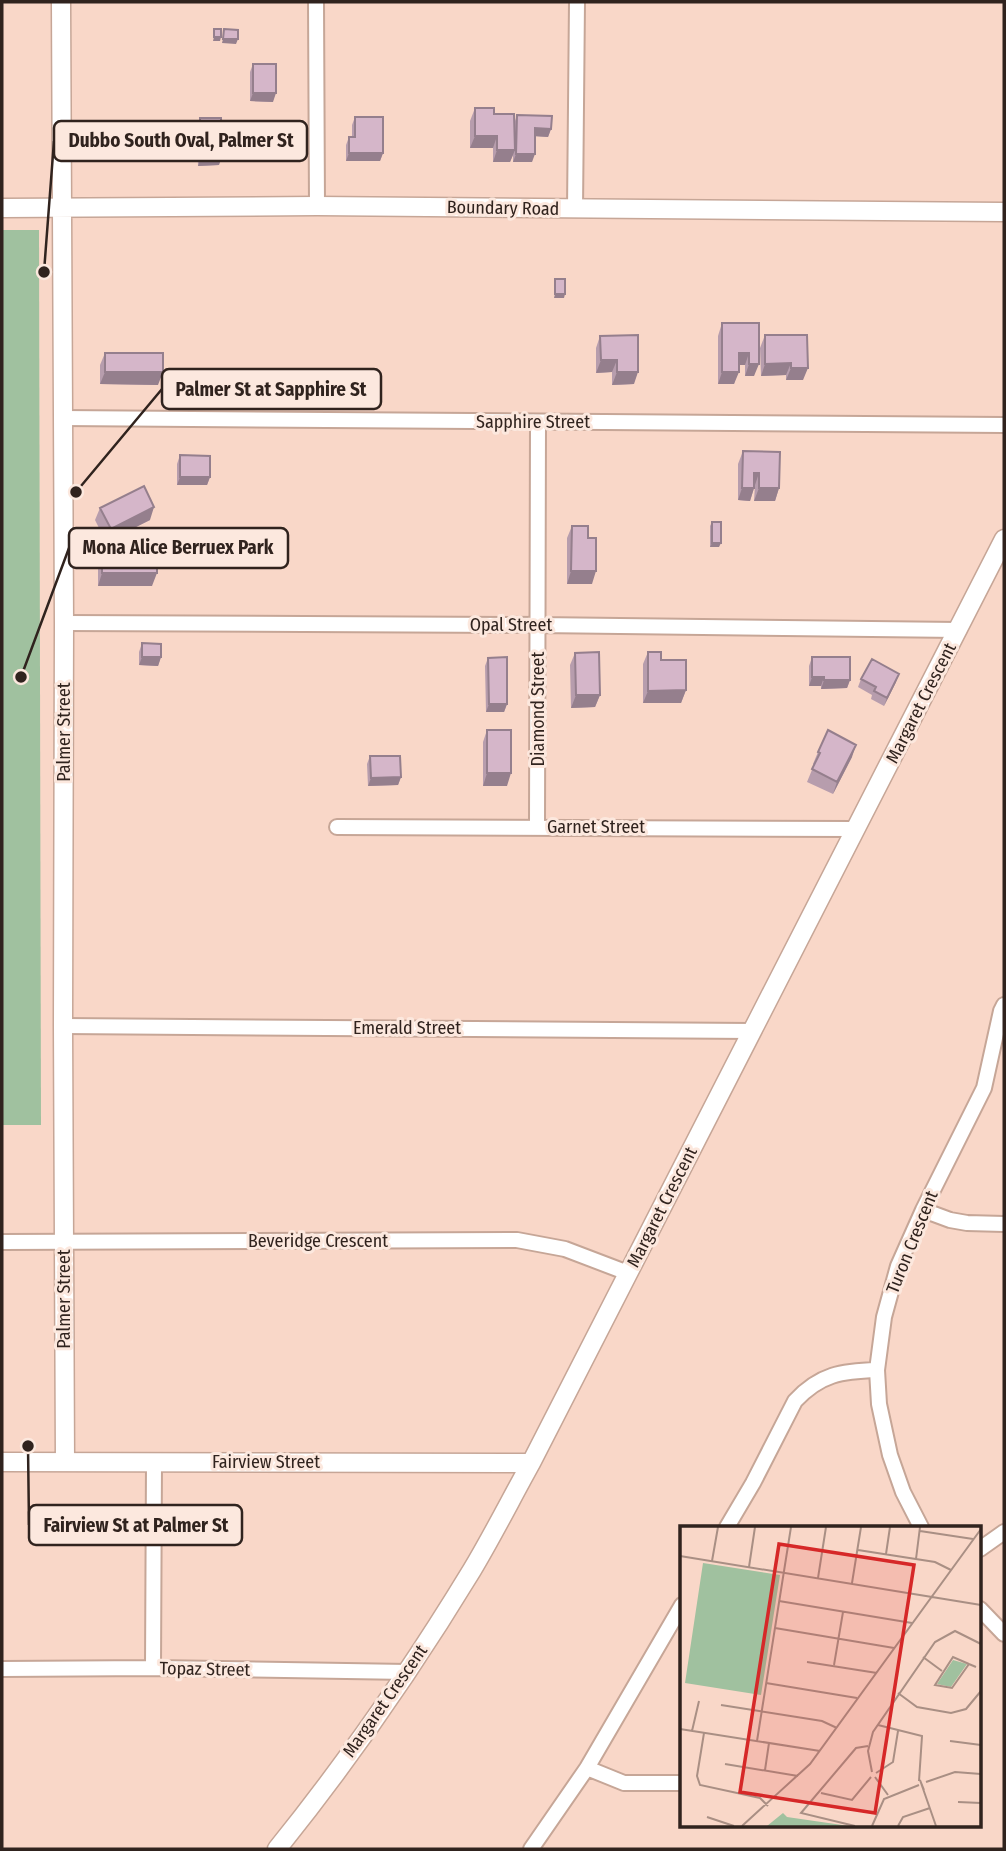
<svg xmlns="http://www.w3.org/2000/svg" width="1006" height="1851" font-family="'Fira Sans Condensed',sans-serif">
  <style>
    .green { fill: #a0c19f }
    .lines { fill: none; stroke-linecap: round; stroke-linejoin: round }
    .minor-casing { stroke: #c6a697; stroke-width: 18 }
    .tertiary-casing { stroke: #c6a697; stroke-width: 21 }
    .minor { stroke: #fff; stroke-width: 14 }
    .tertiary { stroke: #fff; stroke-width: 18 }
    .wall { fill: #b79dad }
    .shaded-wall { fill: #957f8d }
    .building { fill: #d5b6c9; stroke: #957f8d; stroke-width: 2 }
    .labels { text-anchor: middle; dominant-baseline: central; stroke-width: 6; stroke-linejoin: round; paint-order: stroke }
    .street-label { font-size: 18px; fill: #30231e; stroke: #fce8de }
    .inset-road { fill: none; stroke: #a98f84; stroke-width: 2 }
    .view { fill: #d62828; fill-opacity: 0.15; stroke: #d62828; stroke-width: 3.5 }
    .inset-edge { fill: none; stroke: #30231e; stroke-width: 3.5 }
    .leader { fill: none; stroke: #30231e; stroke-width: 2.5 }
    .callout-dot { fill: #30231e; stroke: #fce8de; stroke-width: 2.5 }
    .callout { fill: #fce8de; stroke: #30231e; stroke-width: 2.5 }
    .callout-label { font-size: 19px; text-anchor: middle; font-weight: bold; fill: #30231e }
  </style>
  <rect width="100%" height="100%" fill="#f9d7c8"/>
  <path class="green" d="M2,230H39L41,1125H2Z"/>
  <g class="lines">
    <defs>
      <path id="minor" d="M316,2L317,206
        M575,209L577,2
        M62,418L1004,425
        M64,623L538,625L959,630
        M337,827L855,829
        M537,827L538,422
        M63,1026L752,1031
        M923,1210L950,1220L967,1223L1004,1224
        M2,1242L517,1240L565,1249L628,1273
        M727,1527L753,1483L795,1401C820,1374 842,1371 877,1370
        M921,1527L903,1492L890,1455L879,1404L877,1370L884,1317L898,1266L923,1210L984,1088L1001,1011L1004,1005
        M980,1549L1004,1532
        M980,1609L1004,1634
        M153,1668L154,1462
        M2,1669L153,1668L408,1672
        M587,1768L624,1783H682
        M531,1849L587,1768L682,1605"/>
      <path id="tertiary" d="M61,2L64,623L63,1026L65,1462
        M2,208L317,206L1004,212
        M2,1462L531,1463
        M277,1849C348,1761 413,1667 472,1570C493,1535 511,1499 531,1463L1004,539"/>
    </defs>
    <use href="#minor" class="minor-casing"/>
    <use href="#tertiary" class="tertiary-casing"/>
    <use href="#minor" class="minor"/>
    <use href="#tertiary" class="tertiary"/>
  </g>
  <path class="wall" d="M253,64L273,102L250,101V72Z
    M475,108L515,121L517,115L551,129L548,137L535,136L532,162H513V155L510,162H493V148H470V121Z
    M355,117L383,153L380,161H346V145L349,137H352V125Z
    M200,118L219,165L198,166L197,126Z
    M722,323H759L754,376H745V365H739L734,384H718V336Z
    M765,335H807L803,380H786V375L761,376L760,348Z
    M600,336L634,384L612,385V372L596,373V348Z
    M105,353L158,385L100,384V365Z
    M743,451L779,488L775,501H754L755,485L750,501L738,500V464Z
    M180,455L210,477L207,485H177V464Z
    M100,508L150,520L106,542L95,520Z
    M712,522L719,547H710V526Z
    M572,526L588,538L592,584H567V538Z
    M102,550L152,586H98V562Z
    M142,643L161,657L158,666L139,665V652Z
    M648,652L661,660L686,690L681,703H643V664Z
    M575,653L600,695L595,707L571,708L570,665Z
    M812,657L850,680L847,688L821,689V686H809V666Z
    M488,658L507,704L504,712H486L485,666Z
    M861,679L896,682L884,706L871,699L872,695L858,687Z
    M487,730L507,786H483V742Z
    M818,752L852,757L833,794L807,782L814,765L813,764Z
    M370,756L401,777L398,785L368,786L367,764Z"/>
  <path class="shaded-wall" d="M214,37H221L220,41H213Z
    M223,39H238L236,44L222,43Z
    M253,93H276L273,102L250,101Z
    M535,128L551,129L548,137L532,136Z
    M475,136H497L493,148H470Z
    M497,150H515L510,162H493Z
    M349,153H383L380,161H346Z
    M516,154H535L532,162H513Z
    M201,157H222L219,165L198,166Z
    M555,294H565L564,298H554Z
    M739,353H749L745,365H734Z
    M601,360H617L612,372L596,373Z
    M791,363L786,375L761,376L765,364Z
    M749,364H759L754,376H745Z
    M791,368H808L803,380H786Z
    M105,372H163L158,385L100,384Z
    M617,372H638L634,384L612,385Z
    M722,372H739L734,384H718Z
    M754,473H759L755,485Z
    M180,477H210L207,485H177Z
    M742,488H754L750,501L738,500Z
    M759,488H779L775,501H754Z
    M154,507L150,520L106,542L111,529Z
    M712,543H721L719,547H710Z
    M571,571H596L592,584H567Z
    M102,573H157L152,586H98Z
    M142,657H161L158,666L139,665Z
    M899,674L896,682L884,706L887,698Z
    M812,677H824L821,686H809Z
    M824,680H850L847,688L821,689Z
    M686,690L681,703H643L648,691Z
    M576,695H600L595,707L571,708Z
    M489,704H507L504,712H486Z
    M856,745L852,757L833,794L837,782Z
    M487,773H511L507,786H483Z
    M401,777L398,785L368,786L371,778Z"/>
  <path class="building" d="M214,29H221V37H214Z
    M224,29L238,30V39H223Z
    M253,64H276V93H253Z
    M475,108H494V114H514L515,150H497V136H475Z
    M517,115L552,116L551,129L535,128V154H516Z
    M355,117H383V153H349V137H355Z
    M200,118H221L222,157H201Z
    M555,279H565V294H555Z
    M722,323H759V364H749V353H739V372H722Z
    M638,335V372H617V360H601L600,336Z
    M765,335H807L808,368H791V363L765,364Z
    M105,353H163V372H105Z
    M743,451L780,452L779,488H759V473H754V488H742Z
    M180,455L210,456V477H180Z
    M144,486L154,507L111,529L100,508Z
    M712,522H721V543H712Z
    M572,526H588V538H596V571H571Z
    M157,549V573H102V550Z
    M142,643L161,644V657H142Z
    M599,652L600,695H576L575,653Z
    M648,652H661V660H686V690L648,691Z
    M507,657V704H489L488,658Z
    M812,657H850V680H824V677H812Z
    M872,659L899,674L887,698L874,691L876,687L861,679Z
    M487,730H511V773H487Z
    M828,730L856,745L837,782L812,769L820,753L818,752Z
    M370,756H400L401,777L371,778Z"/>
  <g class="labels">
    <g class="street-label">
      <text transform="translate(503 208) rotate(1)">Boundary Road</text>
      <text x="533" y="422">Sapphire Street</text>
      <text x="511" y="625">Opal Street</text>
      <text transform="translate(921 703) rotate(-63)">Margaret Crescent</text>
      <text transform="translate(538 709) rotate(-90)">Diamond Street</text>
      <text transform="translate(64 732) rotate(-90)">Palmer Street</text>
      <text x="596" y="827">Garnet Street</text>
      <text x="407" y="1028">Emerald Street</text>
      <text transform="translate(662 1207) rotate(-63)">Margaret Crescent</text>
      <text x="318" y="1241">Beveridge Crescent</text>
      <text transform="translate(912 1242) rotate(-68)">Turon Crescent</text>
      <text transform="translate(64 1299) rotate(-90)">Palmer Street</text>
      <text x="266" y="1462">Fairview Street</text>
      <text transform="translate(205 1669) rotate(1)">Topaz Street</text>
      <text transform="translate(385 1701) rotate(-55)">Margaret Crescent</text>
    </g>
  </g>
  <g transform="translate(680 1526)">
    <rect width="301" height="301" fill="#f9d7c8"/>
    <path d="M23,37L100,49L81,169L5,157ZM273,134L287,138L271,161L257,158ZM103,287L107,291L169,300H87Z" fill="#a0c19f"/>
    <path class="inset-road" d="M240,5L293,13M178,24L255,36L271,44M206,28L210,1M0,30L301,79M236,33L240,1M32,35L38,1M69,41L75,1M138,52L146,1M172,57L181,1M99,75L232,97M95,102L214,122M243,131L262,145M127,136L197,147M289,138L273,131L255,159L272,162L289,138L296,141M154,139L163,86M86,157L177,172M218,167L237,181L271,187L286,183L301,165M41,179L142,195L157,202M198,199L242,210L239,255M0,203L140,225M12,205L19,175M24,207L17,250L20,259L80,272L88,280M77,215L111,1M270,215L301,219M45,238L118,250M85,244L89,217M192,246L188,225L193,206L255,116L275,105L301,118M196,247L213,236L218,205M195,251L208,269M246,256L275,246L301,248M244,264L240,254L256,300M141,267L172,274L191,251M278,276L301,277M27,291L54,300M62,300L130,238L301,3M175,300L121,287L176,222L188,220M192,300L204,273L239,259M218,300L223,291L250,282"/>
    <path class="view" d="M99,18L234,39L195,287L60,266Z"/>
    <rect width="301" height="301" class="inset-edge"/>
  </g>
  <path class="leader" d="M44 272L54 141M76 492L162 389M21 677L69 548M28 1446L29 1525"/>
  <g class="callout-dot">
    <circle cx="44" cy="272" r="7"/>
    <circle cx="76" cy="492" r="7"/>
    <circle cx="21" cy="677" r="7"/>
    <circle cx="28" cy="1446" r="7"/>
  </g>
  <g class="callout">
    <rect x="54" y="121" width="253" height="40" rx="7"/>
    <rect x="162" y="369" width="219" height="40" rx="7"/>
    <rect x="69" y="528" width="219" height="40" rx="7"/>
    <rect x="29" y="1505" width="213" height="40" rx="7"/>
  </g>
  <g class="callout-label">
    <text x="181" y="147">Dubbo South Oval, Palmer St</text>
    <text x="271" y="396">Palmer St at Sapphire St</text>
    <text x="178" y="554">Mona Alice Berruex Park</text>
    <text x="136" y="1532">Fairview St at Palmer St</text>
  </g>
  <rect width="1006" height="1851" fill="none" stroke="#30231e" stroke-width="7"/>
</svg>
